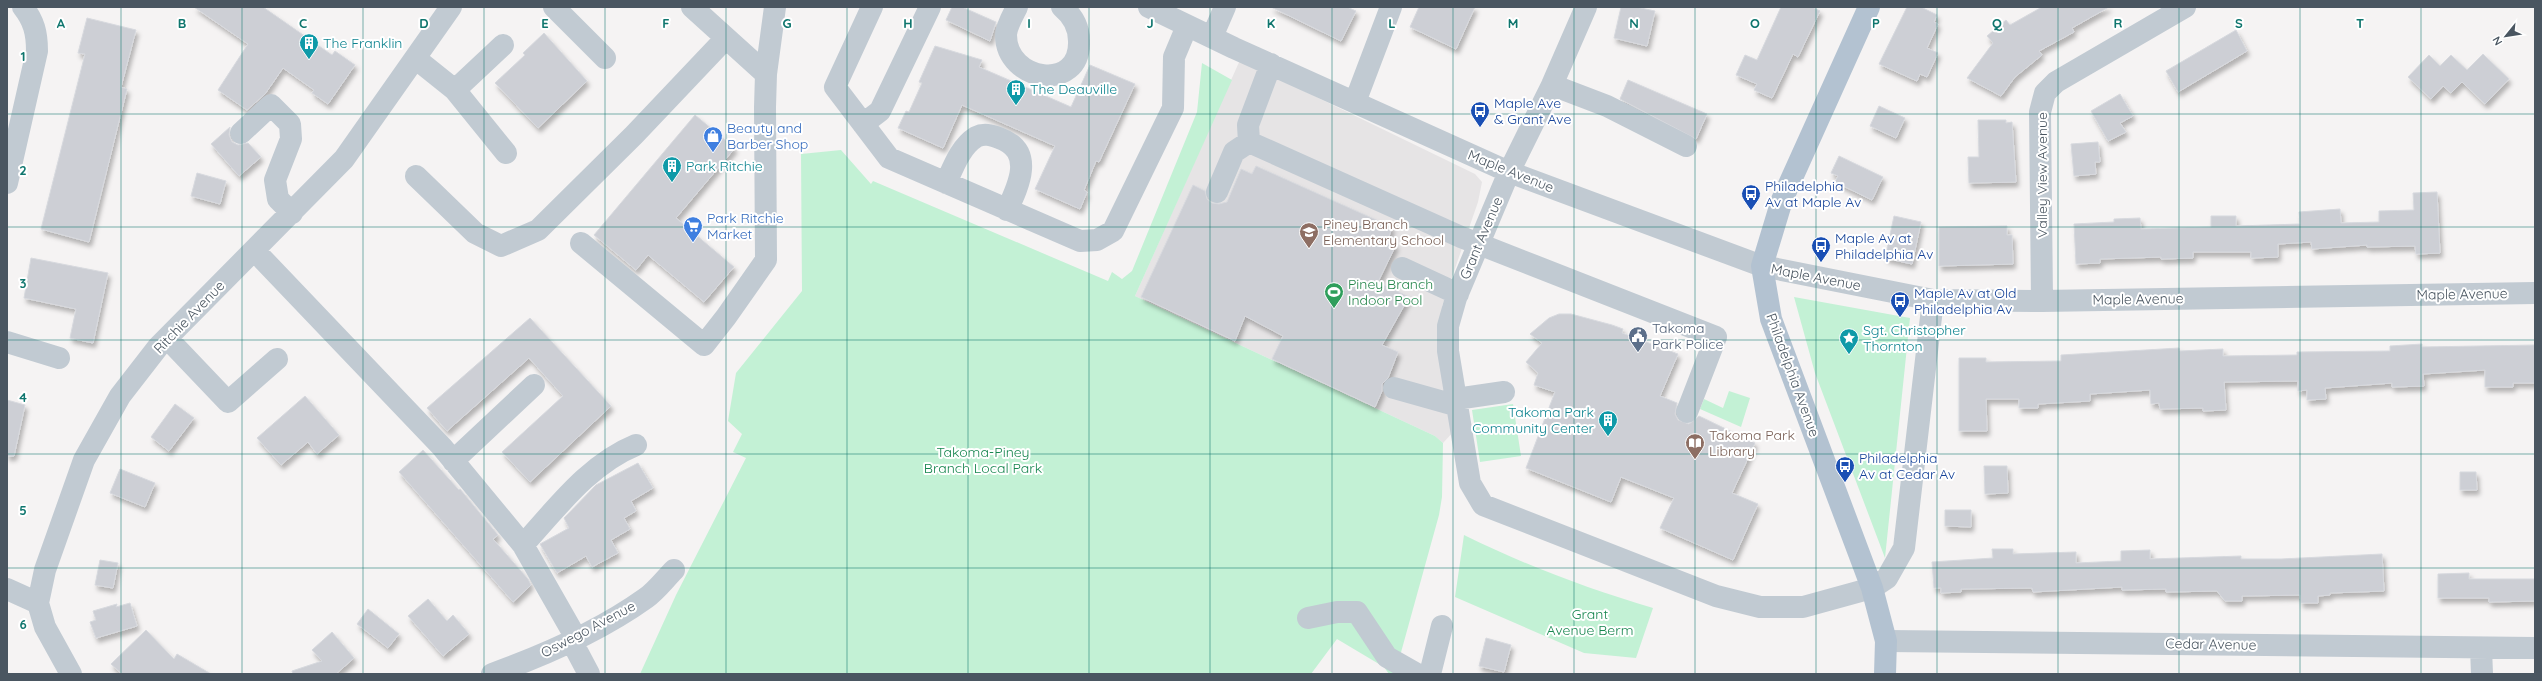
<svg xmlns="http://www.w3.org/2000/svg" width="2542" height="681" font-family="Quicksand,sans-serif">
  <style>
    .education { fill: #e6e4e5 }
    .green { fill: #c3f1d5 }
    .building { fill: #cdcfd5; stroke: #d7d9de; filter: url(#shadow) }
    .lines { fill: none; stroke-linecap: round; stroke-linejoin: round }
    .minor { stroke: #c1cad2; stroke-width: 22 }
    .major { stroke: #b3c2d1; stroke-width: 22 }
    .grid { fill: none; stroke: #0f766e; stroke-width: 1; stroke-opacity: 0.55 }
    .labels { text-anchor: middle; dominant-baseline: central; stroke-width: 4; stroke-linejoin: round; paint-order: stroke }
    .culture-label { font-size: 14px; fill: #0d838f; stroke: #fff; text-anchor: start }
    .transit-label { font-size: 14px; fill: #164399; stroke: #fff; text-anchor: start }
    .shop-label { font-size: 14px; fill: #366cbe; stroke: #fff; text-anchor: start }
    .street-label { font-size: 14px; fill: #4a5661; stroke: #fff }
    .education-label { font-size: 14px; fill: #785e54; stroke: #fff; text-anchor: start }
    .leisure-label { font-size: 14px; fill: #27864d; stroke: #fff; text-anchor: start }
    .service-label { font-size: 14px; fill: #4e5e75; stroke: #fff; text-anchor: start }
    .park-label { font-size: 14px; fill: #17864f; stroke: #fff }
    .grid-label { font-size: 13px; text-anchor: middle; font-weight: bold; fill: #0f766e; stroke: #fff; stroke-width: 4; stroke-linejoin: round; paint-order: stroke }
  </style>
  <defs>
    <filter id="shadow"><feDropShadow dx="2.5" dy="4.5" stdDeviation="2" flood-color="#0004"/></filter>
  </defs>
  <rect width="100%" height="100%" fill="#f5f3f3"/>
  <path class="education" d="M1240,60L1475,174L1482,182L1478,202L1442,306L1443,356L1455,430L1443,443L1435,436L1135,296Z"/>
  <path class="green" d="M1202,63L1232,80L1135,296L1435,436L1443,443L1442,497L1439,515L1395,674H1389L1384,667L1337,639L1311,674H640L676,595L746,458L733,452L742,434L728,421L736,373L802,291L801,154L841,150L871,184L873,181L1108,281L1112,272L1122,279L1132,271L1197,112Z
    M1794,297L1910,318L1885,558L1815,373Z
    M1729,391L1750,398L1741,427L1700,409L1704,399L1723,408Z
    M1513,404L1521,456L1480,462L1472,410Z
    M1464,535C1525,565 1588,589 1653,608L1636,658L1584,653L1455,597Z"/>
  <path class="building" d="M194,7H263L332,55L335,51L355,65L328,104L312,93L314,90L283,68L265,94L247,110L218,90L248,44Z
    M952,7H962L996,22L990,41L946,20Z
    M1271,7H1347L1356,11L1341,41Z
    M1419,7H1475L1456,49L1410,27Z
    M1621,7H1636L1655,11L1647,46L1614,38Z
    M1781,7H1812L1820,11L1798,57L1793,54L1772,98L1754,90L1757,84L1736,75L1745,55L1757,60Z
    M1907,7H1921L1937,15L1934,22L1938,24L1927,48L1938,53L1927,77L1920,74L1917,81L1879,64Z
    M2042,7H2109L2072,28L2074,32L2039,51L2042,55L2015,77L2001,96L1967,78L1993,43L1987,36L2006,20L2010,25Z
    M87,18L136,30L121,87L127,89L89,242L41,229L85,54L78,53Z
    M2236,30L2247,51L2178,92L2166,71Z
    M544,33L587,81L538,128L495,83L525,55L523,53Z
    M935,46L982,60L979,67L1071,107L1090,65L1135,84L1099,162L1096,161L1084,190L1087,192L1080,209L1035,189L1055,146L962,105L943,148L898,128L906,111L909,112L922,83L919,82Z
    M2483,54L2509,79L2485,104L2462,82L2451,93L2443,86L2431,99L2408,77L2429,55L2440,66L2451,55L2467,70Z
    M1628,80L1707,114L1696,139L1620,99Z
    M2120,94L2133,116L2120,123L2126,132L2108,141L2091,111Z
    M1879,106L1905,118L1896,138L1870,126Z
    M695,115L735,148L676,218L734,267L704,302L648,255L636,270L594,235Z
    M1978,120H2006V123L2012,122L2016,182L1969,183L1968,157H1979Z
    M230,127L229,135L232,142L238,145L248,143L261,157L239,176L211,144Z
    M2098,142L2100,162H2095L2096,174L2074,176L2071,144Z
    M1839,156L1883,177L1872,200L1835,182L1838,176L1831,173Z
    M1256,166L1392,227L1388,240L1396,245L1378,282L1409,297L1382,345L1398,352L1388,378L1382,384V391L1375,407L1272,359L1283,336L1245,316L1235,341L1141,297L1193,185L1205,191L1207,199L1212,203L1219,204L1227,202L1241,169L1252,174Z
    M197,173L226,181L220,204L191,196Z
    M2437,192L2440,253L2416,254L2415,246L2367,247V245L2312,249L2311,242L2278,244V257L2251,258V252H2193V258L2161,259V257L2100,259V263L2076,264L2074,224L2114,222V219L2140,218L2141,229L2211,227V216H2236V226L2300,224L2299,212L2340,209L2341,223L2379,222V211L2414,210L2413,193Z
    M1894,216L1921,222L1912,264L1885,258Z
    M2007,226V235H2012L2013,264L1939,266V227Z
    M31,258L108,273L93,343L70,338L76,309L24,298Z
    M1559,314H1571L1612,325L1623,329L1622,333L1678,354L1660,396L1677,403L1675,414L1678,420L1689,424L1699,416L1755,443L1732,493L1758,504L1733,560L1660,528L1674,498L1621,477L1611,502L1526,468L1555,392L1534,385L1538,373L1526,362L1542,343L1530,334L1549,318Z
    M530,318L611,406L530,482L502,452L563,396L529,358L447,431L427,408Z
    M2422,344V347L2535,345V383H2513V387H2485V370L2423,374L2424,386L2392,387V383L2325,388L2326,399L2307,400V390L2298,391V381L2224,382L2226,410L2203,411V408L2160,409L2159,403L2151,404L2150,390L2090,394V401L2038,404V408H2019V399H1986L1987,431H1959V358H1986V362L2061,361V355L2179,348L2180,351L2223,349V356L2297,355V352L2390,351V346Z
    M305,396L339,435L317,454L308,442L281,465L257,438Z
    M7,400L25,405L14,456H7Z
    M175,404L194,418L169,451L151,437Z
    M423,450L459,490L460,489L498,535L493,539L528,579L531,585L513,602L399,472Z
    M638,463L653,488L631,501L636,511L624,518L630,529L611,540L618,553L592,567L586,556L557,573L540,544L569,528L564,518L596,485Z
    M1984,466H2007L2008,493L1985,494Z
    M120,469L155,483L145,507L110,493Z
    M2460,472H2476L2477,490H2460Z
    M1945,510H1971V527L1945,526Z
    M1992,549H2013V554L2076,552V563L2121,561V551L2150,550V559L2241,556V559H2281L2382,554L2384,591L2330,593V595L2318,596V603H2301L2300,595L2242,596V601H2225L2217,591L2166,592V589L2122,590V587L2033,592L2032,588L1961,589V592L1941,593V588H1934L1932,562L1993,558Z
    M100,560L118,563L113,588L95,585Z
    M2469,573V579H2535V601L2489,602V598H2438V574Z
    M428,599L447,621L453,615L469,634L443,656L408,616Z
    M130,603L137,626L96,638L90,622L96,620L93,611L117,604L116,607Z
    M368,609L399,634L388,648L357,624Z
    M146,630L174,659L177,654L211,674H122L111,664Z
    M332,632L354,658L336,674H293L292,671L322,661L312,650Z
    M1486,638L1511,645L1504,672L1479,666Z"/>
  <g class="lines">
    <path class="minor" d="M554,7L605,58
      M692,7L766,74
      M872,7L835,87L889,158L1080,241L1097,240L1113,231L1173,108L1174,57L1187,26
      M1017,7C1013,15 1006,27 1006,35C1006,82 1081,93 1079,41C1079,27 1073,16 1062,7
      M1149,7L1234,48L1509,172L1762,266L1933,300L2042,301L2535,293
      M1586,7L1552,85L1509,172L1456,298L1448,326V351L1470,483L1483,505L1716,596L1760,607H1803L1872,588L1887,578L1904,548L1933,300
      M1212,37L1225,7
      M415,58L455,90L506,153
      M1271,64L1248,125L1249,142L1461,237L1716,337L1687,412
      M1552,85L1607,106L1686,146
      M455,90L503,45
      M1355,102L1391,7
      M863,124L880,111L930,7
      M241,133L271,105L290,124L291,139L275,180L278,199L292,213
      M416,176L475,233L501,246L538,230L634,135L726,38
      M7,183L37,51C37,33 34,21 23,7
      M946,183C953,168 960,147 976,137C984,133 991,135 999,138C1035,151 1019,185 1007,210
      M1217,192L1234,152L1249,142
      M581,243L704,345L726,317L766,260L765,107L766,74L775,7
      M254,250L442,447L523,545
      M1402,268L1458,294
      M2042,301L2040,112L2045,93L2056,82L2185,7
      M167,338L228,402L277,359
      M7,342L59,358
      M1394,388L1458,406
      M1456,399L1504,392
      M453,461L534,385
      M7,589L38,603
      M1308,618L1337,612H1357L1387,657L1417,674
      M576,638L523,545C556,509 589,464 636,445
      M571,640L589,674
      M1886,641L2535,648
      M2481,648L2482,674
      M71,674L45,627L38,603L45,570L84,460L120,396L158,347L344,159L451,7
      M492,674C545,655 600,631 646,598C656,591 665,579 674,570
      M1430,674L1442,626"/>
    <path class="major" d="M1869,7L1782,200L1762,266L1771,319L1872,588L1886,641L1885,674"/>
  </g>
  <path class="grid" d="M121,7V674M242,7V674M363,7V674M484,7V674M605,7V674M726,7V674M847,7V674M968,7V674M1089,7V674M1210,7V674M1332,7V674M1453,7V674M1574,7V674M1695,7V674M1816,7V674M1937,7V674M2058,7V674M2179,7V674M2300,7V674M2421,7V674M7,114H2535M7,227H2535M7,340H2535M7,454H2535M7,568H2535"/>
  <defs>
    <symbol id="building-pin" viewBox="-11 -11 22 30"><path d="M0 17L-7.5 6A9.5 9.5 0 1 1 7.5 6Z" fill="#0f9aa8" stroke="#fff"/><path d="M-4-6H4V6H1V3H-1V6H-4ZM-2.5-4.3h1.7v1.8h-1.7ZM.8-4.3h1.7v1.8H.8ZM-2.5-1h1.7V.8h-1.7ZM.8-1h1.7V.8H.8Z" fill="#fff"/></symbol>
    <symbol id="bus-pin" viewBox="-11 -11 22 30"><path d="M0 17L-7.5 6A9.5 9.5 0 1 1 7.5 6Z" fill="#1a4fb4" stroke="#fff"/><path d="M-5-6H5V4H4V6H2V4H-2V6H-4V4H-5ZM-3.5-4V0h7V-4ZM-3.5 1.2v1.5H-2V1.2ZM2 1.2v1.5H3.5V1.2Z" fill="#fff"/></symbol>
    <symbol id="shop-pin" viewBox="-11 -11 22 30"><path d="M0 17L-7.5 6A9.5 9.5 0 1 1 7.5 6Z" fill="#3f7fe0" stroke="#fff"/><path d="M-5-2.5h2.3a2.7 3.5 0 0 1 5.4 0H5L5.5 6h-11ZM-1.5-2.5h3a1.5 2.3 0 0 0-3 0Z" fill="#fff"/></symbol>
    <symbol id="supermarket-pin" viewBox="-11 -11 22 30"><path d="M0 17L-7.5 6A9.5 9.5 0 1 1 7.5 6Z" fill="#3f7fe0" stroke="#fff"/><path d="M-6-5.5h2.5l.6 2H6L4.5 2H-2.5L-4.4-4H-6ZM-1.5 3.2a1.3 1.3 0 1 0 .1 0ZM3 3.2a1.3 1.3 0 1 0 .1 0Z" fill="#fff"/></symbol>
    <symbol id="school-pin" viewBox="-11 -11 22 30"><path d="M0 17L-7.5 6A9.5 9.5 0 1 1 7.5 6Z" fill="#8d6e63" stroke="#fff"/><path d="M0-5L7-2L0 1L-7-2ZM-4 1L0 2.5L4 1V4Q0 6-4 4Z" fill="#fff"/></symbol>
    <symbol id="stadium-pin" viewBox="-11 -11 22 30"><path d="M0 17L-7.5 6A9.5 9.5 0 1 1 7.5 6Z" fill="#2e9e5b" stroke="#fff"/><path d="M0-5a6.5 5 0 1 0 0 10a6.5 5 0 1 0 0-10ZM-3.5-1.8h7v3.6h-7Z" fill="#fff"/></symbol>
    <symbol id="civic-pin" viewBox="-11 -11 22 30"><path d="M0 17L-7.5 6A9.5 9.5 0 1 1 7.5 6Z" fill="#5c6f8a" stroke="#fff"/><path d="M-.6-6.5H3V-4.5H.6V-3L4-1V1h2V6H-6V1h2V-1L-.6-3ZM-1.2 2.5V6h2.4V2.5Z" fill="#fff"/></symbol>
    <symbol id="sight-pin" viewBox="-11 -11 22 30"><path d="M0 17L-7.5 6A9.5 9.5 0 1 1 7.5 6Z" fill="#0f9aa8" stroke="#fff"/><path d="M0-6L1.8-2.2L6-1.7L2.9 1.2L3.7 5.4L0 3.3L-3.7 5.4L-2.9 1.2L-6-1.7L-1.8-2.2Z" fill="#fff"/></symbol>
    <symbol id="library-pin" viewBox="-11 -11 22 30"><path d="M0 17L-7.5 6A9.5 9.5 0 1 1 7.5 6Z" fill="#8d6e63" stroke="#fff"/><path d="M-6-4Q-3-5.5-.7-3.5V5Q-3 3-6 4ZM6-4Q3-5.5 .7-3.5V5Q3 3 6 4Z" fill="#fff"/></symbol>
  </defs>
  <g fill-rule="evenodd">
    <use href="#building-pin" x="298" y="32" width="22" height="30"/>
    <use href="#building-pin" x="1005" y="78" width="22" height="30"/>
    <use href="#bus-pin" x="1469" y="100" width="22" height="30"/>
    <use href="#shop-pin" x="702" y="125" width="22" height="30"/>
    <use href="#building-pin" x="661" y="155" width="22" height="30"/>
    <use href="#bus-pin" x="1740" y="183" width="22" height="30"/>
    <use href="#supermarket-pin" x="682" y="215" width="22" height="30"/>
    <use href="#school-pin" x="1298" y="221" width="22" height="30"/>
    <use href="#bus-pin" x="1810" y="235" width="22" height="30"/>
    <use href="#stadium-pin" x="1323" y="281" width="22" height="30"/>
    <use href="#bus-pin" x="1889" y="290" width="22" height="30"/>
    <use href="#civic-pin" x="1627" y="325" width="22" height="30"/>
    <use href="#sight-pin" x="1838" y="327" width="22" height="30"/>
    <use href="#building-pin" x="1597" y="409" width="22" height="30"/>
    <use href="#library-pin" x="1684" y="432" width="22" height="30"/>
    <use href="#bus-pin" x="1834" y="455" width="22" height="30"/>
  </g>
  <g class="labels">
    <g class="culture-label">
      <text x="323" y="43">The Franklin</text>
      <text x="1030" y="89">The Deauville</text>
      <text x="686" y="166">Park Ritchie</text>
      <text x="1863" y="330">Sgt. Christopher<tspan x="1863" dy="16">Thornton</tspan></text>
      <text x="1594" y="412" text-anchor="end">Takoma Park<tspan x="1594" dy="16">Community Center</tspan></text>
    </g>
    <g class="transit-label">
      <text x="1494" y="103">Maple Ave<tspan x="1494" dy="16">&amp; Grant Ave</tspan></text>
      <text x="1765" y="186">Philadelphia<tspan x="1765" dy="16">Av at Maple Av</tspan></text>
      <text x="1835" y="238">Maple Av at<tspan x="1835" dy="16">Philadelphia Av</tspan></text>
      <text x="1914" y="293">Maple Av at Old<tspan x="1914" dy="16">Philadelphia Av</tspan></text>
      <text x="1859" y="458">Philadelphia<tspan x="1859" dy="16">Av at Cedar Av</tspan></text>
    </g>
    <g class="shop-label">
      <text x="727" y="128">Beauty and<tspan x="727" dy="16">Barber Shop</tspan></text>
      <text x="707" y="218">Park Ritchie<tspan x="707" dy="16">Market</tspan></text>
    </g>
    <g class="street-label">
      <text transform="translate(1511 171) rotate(22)">Maple Avenue</text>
      <text transform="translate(2042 175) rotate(-90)">Valley View Avenue</text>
      <text transform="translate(1481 238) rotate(-67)">Grant Avenue</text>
      <text transform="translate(1816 277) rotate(11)">Maple Avenue</text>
      <text transform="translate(2462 294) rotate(-1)">Maple Avenue</text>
      <text transform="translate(2138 299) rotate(-1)">Maple Avenue</text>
      <text transform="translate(189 317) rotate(-46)">Ritchie Avenue</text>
      <text transform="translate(1793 375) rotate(70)">Philadelphia Avenue</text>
      <text transform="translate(588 629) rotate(-28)">Oswego Avenue</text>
      <text transform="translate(2211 644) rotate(1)">Cedar Avenue</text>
    </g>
    <g class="education-label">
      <text x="1323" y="224">Piney Branch<tspan x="1323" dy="16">Elementary School</tspan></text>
      <text x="1709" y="435">Takoma Park<tspan x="1709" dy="16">Library</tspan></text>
    </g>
    <g class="leisure-label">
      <text x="1348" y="284">Piney Branch<tspan x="1348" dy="16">Indoor Pool</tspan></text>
    </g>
    <g class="service-label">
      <text x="1652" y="328">Takoma<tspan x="1652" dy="16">Park Police</tspan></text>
    </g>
    <g class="park-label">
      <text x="983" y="452">Takoma-Piney<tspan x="983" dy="16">Branch Local Park</tspan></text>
      <text x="1590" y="614">Grant<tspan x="1590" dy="16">Avenue Berm</tspan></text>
    </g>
  </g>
  <g class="grid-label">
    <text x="61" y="28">A</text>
    <text x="182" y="28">B</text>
    <text x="303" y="28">C</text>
    <text x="424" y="28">D</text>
    <text x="545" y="28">E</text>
    <text x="666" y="28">F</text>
    <text x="787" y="28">G</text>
    <text x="908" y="28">H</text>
    <text x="1029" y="28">I</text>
    <text x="1150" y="28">J</text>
    <text x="1271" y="28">K</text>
    <text x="1392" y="28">L</text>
    <text x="1513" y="28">M</text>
    <text x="1634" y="28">N</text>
    <text x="1755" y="28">O</text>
    <text x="1876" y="28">P</text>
    <text x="1997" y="28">Q</text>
    <text x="2118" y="28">R</text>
    <text x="2239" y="28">S</text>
    <text x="2360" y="28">T</text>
    <text x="23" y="61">1</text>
    <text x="23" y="175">2</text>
    <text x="23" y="288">3</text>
    <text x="23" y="402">4</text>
    <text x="23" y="515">5</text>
    <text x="23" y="629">6</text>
  </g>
  <rect width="2542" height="681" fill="none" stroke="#4a5661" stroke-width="16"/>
  <g transform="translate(2506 36) rotate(240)" stroke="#ffffff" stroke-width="3" paint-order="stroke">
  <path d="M0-3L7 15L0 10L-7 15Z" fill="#4a5661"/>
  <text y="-6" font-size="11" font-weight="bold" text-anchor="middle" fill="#4a5661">N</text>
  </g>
</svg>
